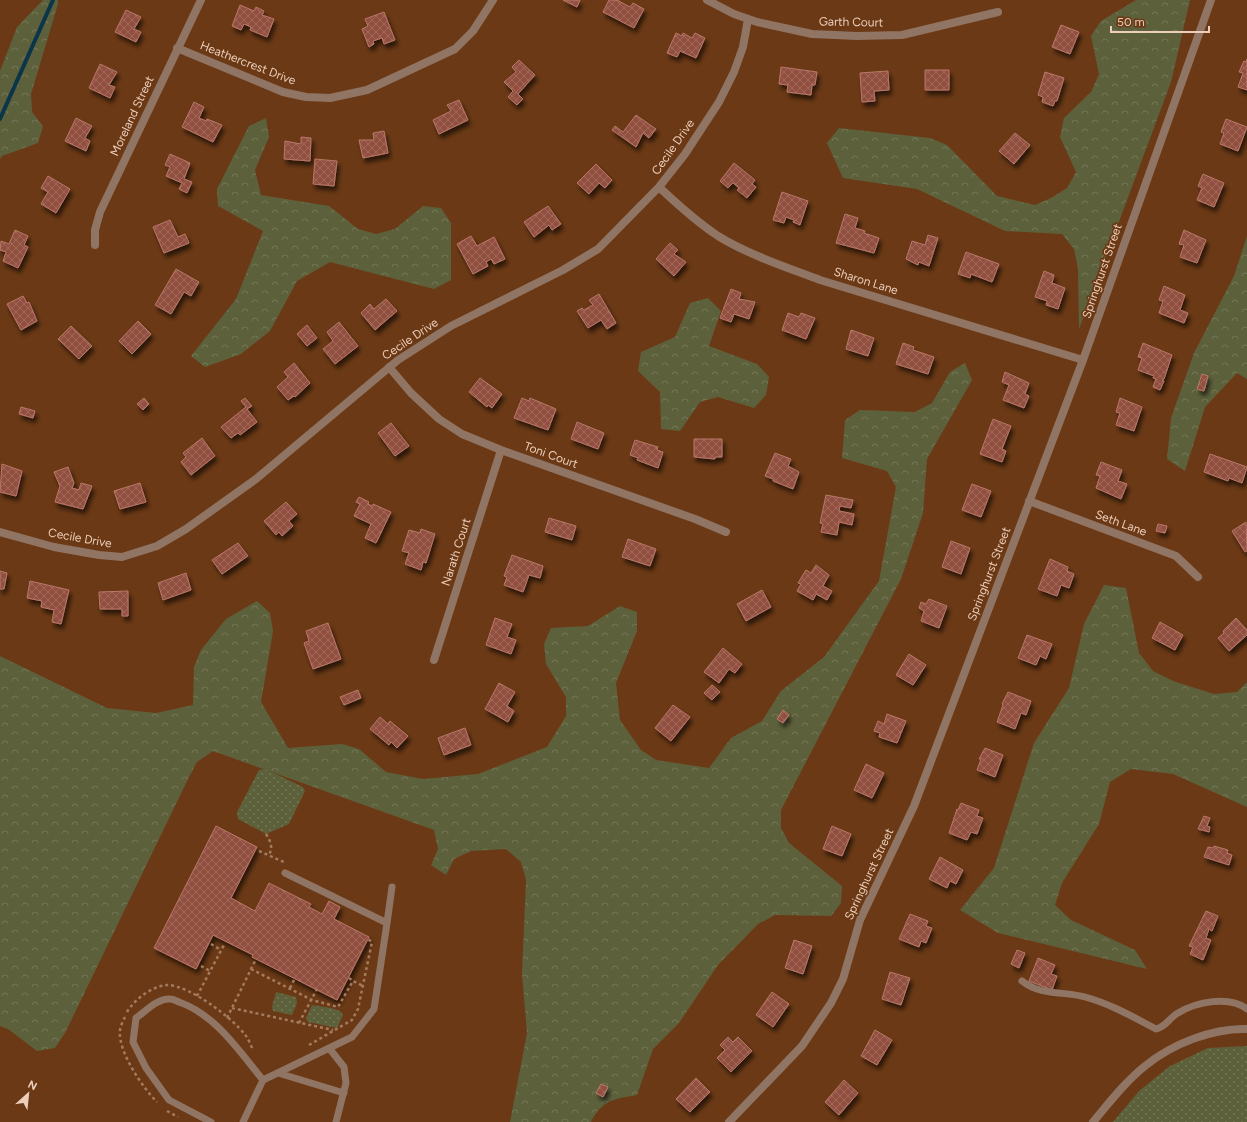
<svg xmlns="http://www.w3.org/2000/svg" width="1247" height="1122" font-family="Figtree,sans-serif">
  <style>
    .green { fill: url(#green-dots) }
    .forest { fill: url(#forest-crowns) }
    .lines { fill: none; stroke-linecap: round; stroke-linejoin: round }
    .stream { stroke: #0b3548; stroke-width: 4 }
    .building { fill: url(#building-cross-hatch); stroke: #ba786a; filter: url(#shadow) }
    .path { stroke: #a47b5e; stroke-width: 2.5; stroke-dasharray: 3 3; stroke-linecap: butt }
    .service { stroke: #907564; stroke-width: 7 }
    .minor { stroke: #907564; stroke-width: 8 }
    .tertiary { stroke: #907564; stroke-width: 8 }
    .labels { text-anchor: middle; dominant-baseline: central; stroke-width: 3.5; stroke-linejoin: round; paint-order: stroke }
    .street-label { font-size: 12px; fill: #eccebb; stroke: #6b3915 }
  </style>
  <defs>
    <pattern id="green-dots" width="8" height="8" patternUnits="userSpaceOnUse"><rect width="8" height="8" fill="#5d613b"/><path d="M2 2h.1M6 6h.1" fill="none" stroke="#747655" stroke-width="1.8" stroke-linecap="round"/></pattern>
    <pattern id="forest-crowns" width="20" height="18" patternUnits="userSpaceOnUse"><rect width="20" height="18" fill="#5d613b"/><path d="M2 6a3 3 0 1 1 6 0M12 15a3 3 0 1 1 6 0" fill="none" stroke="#747655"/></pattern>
    <pattern id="building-cross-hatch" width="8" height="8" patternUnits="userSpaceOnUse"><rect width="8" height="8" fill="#914f41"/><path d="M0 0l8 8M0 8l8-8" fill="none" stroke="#a1675a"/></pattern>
    <filter id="shadow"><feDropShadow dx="2.5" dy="4.5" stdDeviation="2" flood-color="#0009"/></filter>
  </defs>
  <rect width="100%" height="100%" fill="#6b3915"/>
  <path class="green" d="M265,769L303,787L305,791L289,824L266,834L238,819L237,812L259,770Z
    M276,992L296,997L297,1003L292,1015L273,1011L272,1007Z
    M312,1005L331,1008L340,1011L343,1015L337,1028L308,1022L306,1018Z
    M1247,1046V1122H1113L1139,1091L1170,1066L1208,1048Z"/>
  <path class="forest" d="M43,0H58V4L31,94L32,112L43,126L38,143L2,156L0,159V71L17,27Z
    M1136,0H1190L1171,82L1079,329L1078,268L1074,249L1062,234L1005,231L917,189L843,178L827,143L839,128L930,138L947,145L997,196L1035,205L1051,198L1067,188L1076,172L1060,137L1064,118L1091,92L1099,74L1091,36L1101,21Z
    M266,118L269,137L255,170L261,195L329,206L358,229L376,234L395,229L423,206L441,208L451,223V280L434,289L330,262L297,281L270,331L241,354L205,367L191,356L236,299L263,231L218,206L217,189L249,126Z
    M1247,236V379L1237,373L1205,407L1185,471L1167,459L1171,418L1194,353L1234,276Z
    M708,298L721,311L709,346L757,364L769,377L766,395L754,408L718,397L700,402L680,431L661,429L660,392L638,371L641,352L675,337L690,303Z
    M965,363L972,380L927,459L923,513L901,579L781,810V828L789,843L842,886L841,903L831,916L775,915L758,924L718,965L679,1023L653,1049L637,1095C614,1099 602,1100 591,1122H510L527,1033L522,973L526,880L521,862L506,849L471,851L454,859L446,875L431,865L438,849L434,830L213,751L197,762L189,777L65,1033L55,1048L37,1051L8,1029L0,1026V656L107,708L156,713L193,705L194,667L201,650L226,619L257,601L270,613L273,631L261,702L288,748L342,744L359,749L386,772L423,779L478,774L547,747L566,716V697L546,664L544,644L551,628L588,626L620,606L637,612V631L616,683L620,720L641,750L656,760L709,768L731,738L762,721L781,691L824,657L879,581L896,487L887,471L842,458L845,420L860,410L915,412L932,403L950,372Z
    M1104,585L1126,588L1139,653L1153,671L1173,681L1214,694L1237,692L1247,682V807L1173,774L1131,769L1110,782L1099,824L1062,883L1055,905L1071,920L1135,950L1147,969L998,933L960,910L994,868L1034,743L1069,688L1084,624Z"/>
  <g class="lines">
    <path class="stream" d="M0,119L53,0"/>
  </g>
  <path class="building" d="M563,0H580L577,7Z
    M609,0H617L630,7L633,3L644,9L634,28L603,12Z
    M240,5L254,11L256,7L264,11L262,15L274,19L267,37L250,30L251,27L244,24L241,30L232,26Z
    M126,10L141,17L134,29L141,32L136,42L115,32Z
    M384,12L395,40L384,44L382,38L373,41L374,44L369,47L362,29L368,26L365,19Z
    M1061,25L1079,32L1070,54L1052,47Z
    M676,33L682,36L683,33L692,38L695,33L705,38L696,58L680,51L677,57L667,53Z
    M1247,59V90L1238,87L1243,73L1239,72L1244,61L1246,62Z
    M519,60L535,75L518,94L523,99L517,105L508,97L513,91L504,82L516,72L512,67Z
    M100,64L117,72L109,85L115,87L110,98L89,88Z
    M781,67L817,72L815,85H812L811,95L787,92L788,85L779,84Z
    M925,70H949V90H925Z
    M888,71L889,90L874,91L875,101L862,102L860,73Z
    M1045,72L1064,78L1057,101H1055L1053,106L1042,102L1043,97L1038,95Z
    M459,100L468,120L439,134L433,120L451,111L447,105Z
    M194,102L204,107L199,118L206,121L207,119L222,125L213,142L182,127Z
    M636,115L656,129L649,138L643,133L636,147L612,130L615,126L623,132Z
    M76,118L92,126L85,138L90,141L86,151L65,141Z
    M1226,119L1247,127L1238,151L1220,144L1224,133L1221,132Z
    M384,131L388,153L363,158L359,140H374L373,133Z
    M1015,133L1030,145L1014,164L999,151Z
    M301,137L311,138L310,161L284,159L285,141L301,144Z
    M170,154L190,163L184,179L192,182L187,193L179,189L182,183L166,176L170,167L165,165Z
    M315,159L337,161L334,186L313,184Z
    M734,163L755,180L752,184L756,187L747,198L737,190L739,188L733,183L728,188L720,181Z
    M596,164L612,180L605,188L599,183L589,194L577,183Z
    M1203,174L1224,183L1214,207L1197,200L1202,188L1198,186Z
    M48,176L70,189L56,213L41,204L48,192L41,188Z
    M782,192L808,201L800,225L793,222L794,220L786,217L784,223L773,220Z
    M548,206L561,224L552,230L549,225L534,237L524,222Z
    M845,214L858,218L855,228L865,231L864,233L879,238L874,253L836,243Z
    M170,220L178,237L185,234L189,243L164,253L153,227Z
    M15,230L28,236L24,245L28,247L18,268L3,261L6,252L0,250L1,241L9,244Z
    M1184,230L1206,240L1197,263L1180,257L1184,245L1179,244Z
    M928,235L938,238L929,266L919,262L918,265L906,259L912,241L925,245Z
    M471,236L477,246L494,237L505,259L494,264L491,259L486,262L488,266L473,274L457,244Z
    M670,243L678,250L674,254L686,262L674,276L656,259Z
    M966,252L999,264L992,282L971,274L970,278L958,274Z
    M176,269L199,282L191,296L184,292L171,314L155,305Z
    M1044,271L1054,275L1052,283L1065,288L1058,309L1046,305L1047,301L1035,297Z
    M1164,286L1185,295L1180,310L1188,313L1184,323L1159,313L1163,301L1159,300Z
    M731,289L741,293L739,299L755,302L749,319L734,314L731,322L720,318Z
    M599,294L616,323L607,329L601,320L588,328L577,311L582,308L584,310L593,305L589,300Z
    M23,296L27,303L29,302L37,321L21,330L7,304Z
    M386,299L397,311L375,330L361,313L370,304L374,309Z
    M788,313L799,317L801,313L815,318L806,339L782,330Z
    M138,321L151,334L132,354L119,341Z
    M339,322L358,346L335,364L323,349L333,341L327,332Z
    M307,325L317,338L307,346L297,334Z
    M71,326L92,346L79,359L58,339Z
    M851,330L874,338L868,356L846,349Z
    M903,343L914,347L913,350L934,357L928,374L896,364Z
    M1143,343L1172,355L1164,379L1162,380L1164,381L1160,390L1153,387L1156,379L1153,378L1154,376L1138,370L1142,358L1138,357Z
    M294,363L310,383L295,397L294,396L288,400L277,387L288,377L284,372Z
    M1005,372L1029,383L1025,394L1029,396L1024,408L1003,400L1009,385L1002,382Z
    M1202,374L1208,376L1204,391L1197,389Z
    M480,378L502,394L492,408L488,405L487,407L469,392Z
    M144,398L149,404L143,410L137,404Z
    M245,398L252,406L247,409L257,422L240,435L238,433L231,438L221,427L246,407L241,401Z
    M522,398L529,401L530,398L556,409L548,430L514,418Z
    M1120,398L1142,407L1134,431L1116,425L1120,413L1116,412Z
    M21,407L35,411L33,418L19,414Z
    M993,419L1011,426L1002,449L1006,451L1002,462L980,454Z
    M577,422L604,433L598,449L571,439Z
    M391,423L409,446L395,456L378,433Z
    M202,438L215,456L191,475L181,462L186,457L183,453Z
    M694,439H722V457H715V459L694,457Z
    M635,440L658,447L657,450L663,452L658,468L637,460L638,458L630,455Z
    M775,453L791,459L788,466L799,472L793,489L773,481V479L765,476Z
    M1210,454L1247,467L1242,483L1229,478L1228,481L1204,472Z
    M1101,462L1122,470L1118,481L1127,484L1121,499L1096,488L1100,476L1096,475Z
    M2,464L22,471L16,496L0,492Z
    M68,467L74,483L72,488L79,490L81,483L92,486L83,509L55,502L60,486L54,472Z
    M140,483L146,502L120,509L114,491Z
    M972,484L991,491L981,517L962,510Z
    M826,495L853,500L851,508L840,506L839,511L854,514L852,525L839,522L837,535L821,532L823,524L820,523Z
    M359,497L369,502L368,504L372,506L373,504L391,512L376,543L365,538L371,524L354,516L360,504L356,502Z
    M286,502L297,514L289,521L293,526L282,536L279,532L276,535L264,521Z
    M549,518L576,526L572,540L545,532Z
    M1246,522L1247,551L1245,552L1232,531Z
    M1158,524L1167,526L1165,533L1156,531Z
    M421,529L435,534L426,563L423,562L421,570L405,564L409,553L402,551L409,530L420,533Z
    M628,539L656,549L650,566L622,557Z
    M951,541L970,548L961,574L942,567Z
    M238,543L248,556L222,574L212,560Z
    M512,555L543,566L540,578L529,575L523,592L504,585L507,577L504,576Z
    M1050,559L1068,567L1067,571L1074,574L1069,588L1061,585L1057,596L1038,589Z
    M816,565L829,575L823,586L832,591L827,600L816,594L813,600L797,591L801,584L798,583L806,570L811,573Z
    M0,571L7,573L4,589H0Z
    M186,573L191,590L163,600L158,583Z
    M30,581L69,590L61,624L52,622L54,610L41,607L42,601L27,598Z
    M762,590L771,607L746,621L737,604Z
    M128,591V616H122V609H100L99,592Z
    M929,599L947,606L939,628L921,621L924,611L919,608L921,602L926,604Z
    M495,618L512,624L507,637L516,640L511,654L486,645Z
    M1236,618L1247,630V635L1229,651L1218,638L1224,633L1223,631Z
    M1160,622L1183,635L1175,650L1152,638Z
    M328,623L341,659L313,669L304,643L309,641L306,631Z
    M1027,635L1052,644L1046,659L1040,656L1036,665L1018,658Z
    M723,648L742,664L735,673L729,669L719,683L704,672Z
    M909,654L926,665L913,685L896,675Z
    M499,683L515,692L507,706L514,711L508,722L485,709Z
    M712,685L720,692L712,700L704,693Z
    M358,690L361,698L344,705L340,697Z
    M1008,692L1031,701L1026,715L1021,713L1015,729L997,722L1003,705L1002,704Z
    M673,705L690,717L671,741L655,728Z
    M783,710L789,715L783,723L777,719Z
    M887,714L906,721L897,743L879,737L880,733L874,731L878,721L884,724Z
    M380,717L388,724L390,721L408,736L397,748L391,742L389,745L370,729Z
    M465,728L471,745L444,755L438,738Z
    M985,748L1003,755L995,777L977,770L981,759H979Z
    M866,764L884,773L872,798L854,790Z
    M961,803L979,810L977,816L983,818L977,834L971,832L967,840L949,833L957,809L958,810Z
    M1204,816L1210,818L1207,826L1210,827L1209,832L1198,829Z
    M216,826L257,847L231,898L255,911L269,883L311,904L309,907L322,914L329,901L340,907L334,919L369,937L337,1000L252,957L253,955L213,935L196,969L154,948Z
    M832,826L851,834L842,856L823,849Z
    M1214,846L1228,850L1227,853L1232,855L1229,865L1204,857L1208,847L1213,848Z
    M940,857L963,870L956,884L950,881L947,888L929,879Z
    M1206,911L1218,916L1212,931L1209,929L1206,938L1211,940L1203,960L1190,954L1193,947L1189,946Z
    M910,914L928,921L926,926L932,928L926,943L921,941L919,947L899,939Z
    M794,940L812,946L803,974L785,968Z
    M1017,950L1025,953L1019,968L1011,964Z
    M1038,958L1055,965L1051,974L1057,976L1052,990L1029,981Z
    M890,972L910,978L901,1005L882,999Z
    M772,992L789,1004L773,1027L756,1015Z
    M875,1030L892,1040L877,1065L861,1056Z
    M728,1037L733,1042L738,1037L752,1051L731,1072L717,1058L725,1050L720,1045Z
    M696,1078L710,1092L690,1112L676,1099Z
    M844,1080L858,1093L839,1115L825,1102Z
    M601,1084L608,1087L603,1097L596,1093Z"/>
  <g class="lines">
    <path class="path" d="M266,834C271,842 273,847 269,855
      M259,851L286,863
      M211,944L221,950
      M201,966L210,971
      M251,969L312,1000L338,1007L353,981L363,986
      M349,978L353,981
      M290,988L295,978
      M197,996L225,943
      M232,1008L333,1030
      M127,1012C134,1000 152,986 167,985C189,985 233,1018 246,1036C249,1040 251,1046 253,1050
      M125,1017C123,1021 120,1027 120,1031C118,1052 143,1088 157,1102
      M227,1018L256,959
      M299,1023L317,989
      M309,1045L352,1020L358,1009L372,942L368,939
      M167,1111L178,1117"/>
    <path class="service" d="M387,923L392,887
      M1022,981C1041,996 1064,991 1085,997C1111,1004 1133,1017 1156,1029C1166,1027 1169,1018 1178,1013C1196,1002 1229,995 1247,1009
      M329,1048L344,1067L346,1083L336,1122
      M278,1073L344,1093
      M211,1122L169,1100L146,1068L133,1042L136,1018C146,1011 158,998 170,999C173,999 177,1001 179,1002C216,1015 239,1051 263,1080
      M243,1122L263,1080L352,1037L374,1009L387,923L285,873"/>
    <path class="minor" d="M707,0L734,14L757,22L812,34L857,36L902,35L998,12
      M177,48L283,92L306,97L330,98L367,90L455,49L473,31L493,0
      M659,187C678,205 697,222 718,236C749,255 786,267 820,280L1083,360
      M95,245V230L100,212L201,0
      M389,367L411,393L439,419L462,434L501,450L695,519L726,532
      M1029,501L1176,556L1198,577
      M0,532L54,547L99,555L122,557L157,546L186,529L256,479L398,360L451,326L563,270L598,249L659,187L685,154L719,102L734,72L743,47L748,19
      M434,660L501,450
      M729,1122L802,1046L831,1003L843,979L860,920L914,806L1083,360L1211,0"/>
    <path class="tertiary" d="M1093,1122C1109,1103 1125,1082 1145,1066C1172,1044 1212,1028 1247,1029"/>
  </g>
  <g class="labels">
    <g class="street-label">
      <text transform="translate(851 22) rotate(1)">Garth Court</text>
      <text transform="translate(248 63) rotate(21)">Heathercrest Drive</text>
      <text transform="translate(132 116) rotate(-65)">Moreland Street</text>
      <text transform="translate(673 147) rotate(-55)">Cecile Drive</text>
      <text transform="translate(1102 271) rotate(-71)">Springhurst Street</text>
      <text transform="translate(866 281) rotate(17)">Sharon Lane</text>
      <text transform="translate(410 339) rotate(-34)">Cecile Drive</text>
      <text transform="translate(551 455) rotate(20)">Toni Court</text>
      <text transform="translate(1121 523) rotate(20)">Seth Lane</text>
      <text transform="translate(80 538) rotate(10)">Cecile Drive</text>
      <text transform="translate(456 552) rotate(-72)">Narath Court</text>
      <text transform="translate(989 574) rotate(-69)">Springhurst Street</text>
      <text transform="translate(869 874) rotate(-65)">Springhurst Street</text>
    </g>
  </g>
  <g transform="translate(28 1094) rotate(27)" stroke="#6b3915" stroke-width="3" paint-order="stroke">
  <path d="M0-3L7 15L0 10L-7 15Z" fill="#eccebb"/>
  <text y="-6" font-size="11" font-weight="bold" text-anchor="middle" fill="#eccebb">N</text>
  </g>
  <path d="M1111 26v6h98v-6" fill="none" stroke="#eccebb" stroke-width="2"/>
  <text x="1117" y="26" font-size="12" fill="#eccebb" stroke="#6b3915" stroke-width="3" paint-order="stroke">50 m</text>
</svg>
